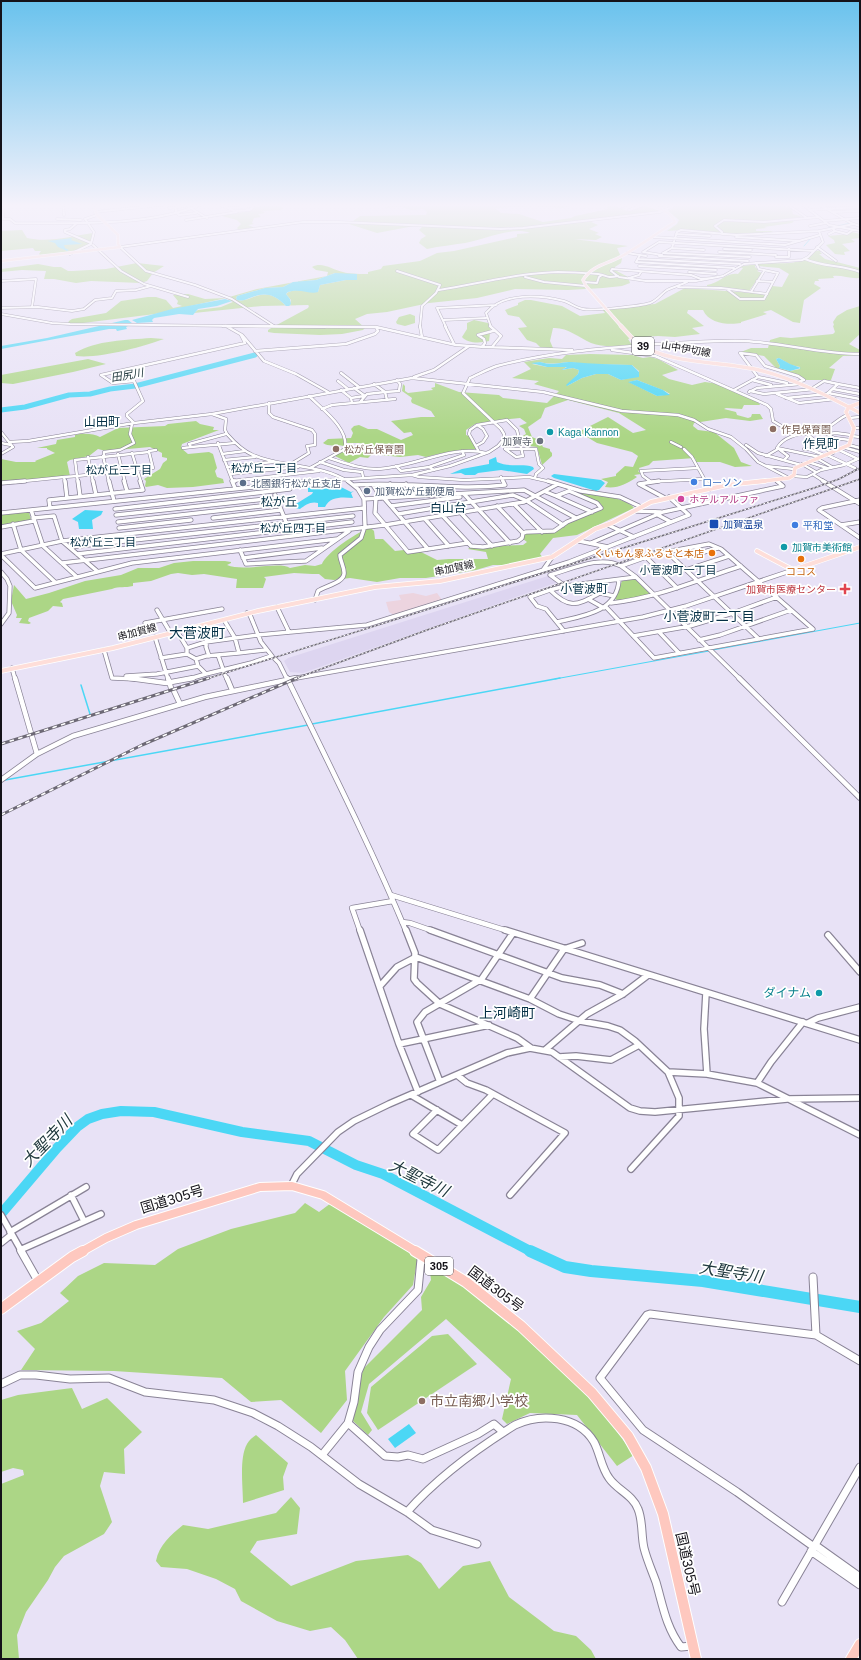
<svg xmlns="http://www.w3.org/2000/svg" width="861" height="1660" font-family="Helvetica,'Noto Sans JP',sans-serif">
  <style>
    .industrial { fill: #ecd4df }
    .built { fill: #ddd5f0 }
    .green { fill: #acd686; fill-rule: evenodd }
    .water { fill: #4bd7f5 }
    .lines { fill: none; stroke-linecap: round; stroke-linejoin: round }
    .stream-far1 { stroke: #4bd7f5; stroke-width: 1 }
    .stream { stroke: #4bd7f5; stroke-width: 1.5 }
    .river-far2 { stroke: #4bd7f5; stroke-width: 5 }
    .river-far1 { stroke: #4bd7f5; stroke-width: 10 }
    .river { stroke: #4bd7f5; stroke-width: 12 }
    .minor-tunnel { stroke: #c8c3d5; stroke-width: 2.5; stroke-dasharray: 2.5 1.5; stroke-linecap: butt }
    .minor-far5-casing { stroke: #898396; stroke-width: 3 }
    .minor-far4-casing { stroke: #898396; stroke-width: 3.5 }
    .minor-far3-casing { stroke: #898396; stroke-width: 5 }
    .minor-far2-casing { stroke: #898396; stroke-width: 6 }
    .minor-far1-casing { stroke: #898396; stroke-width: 8 }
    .minor-casing { stroke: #898396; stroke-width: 9 }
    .major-far2-casing { stroke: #fff; stroke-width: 3.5 }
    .major-far1-casing { stroke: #fff; stroke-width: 4.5 }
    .major-casing { stroke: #fff; stroke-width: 5.5 }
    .highway-far1-casing { stroke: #fff; stroke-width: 10 }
    .highway-casing { stroke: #fff; stroke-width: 12 }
    .minor-far5 { stroke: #fff; stroke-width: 2 }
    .minor-far4 { stroke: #fff; stroke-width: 2.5 }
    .minor-far3 { stroke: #fff; stroke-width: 3.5 }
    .minor-far2 { stroke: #fff; stroke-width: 4.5 }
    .minor-far1 { stroke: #fff; stroke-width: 5.5 }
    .minor { stroke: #fff; stroke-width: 7 }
    .major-far2 { stroke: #feded9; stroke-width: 2.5 }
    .major-far1 { stroke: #feded9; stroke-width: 3.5 }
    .major { stroke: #feded9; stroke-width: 4 }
    .highway-far1 { stroke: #fec8bf; stroke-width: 8 }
    .highway { stroke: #fec8bf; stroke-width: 10 }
    .rail-far1-casing { stroke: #6d6975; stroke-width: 1.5 }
    .rail-casing { stroke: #6d6975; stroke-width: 3 }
    .rail-far1 { stroke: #fff; stroke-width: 1; stroke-dasharray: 2; stroke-linecap: butt }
    .rail { stroke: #fff; stroke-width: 1.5; stroke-dasharray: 4.5; stroke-linecap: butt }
    .education-dot { fill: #8d6e63; stroke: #fff; stroke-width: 1.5 }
    .culture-dot { fill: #0f9aa8; stroke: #fff; stroke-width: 1.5 }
    .worship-dot { fill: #6b7280; stroke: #fff; stroke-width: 1.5 }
    .shop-dot { fill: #3f7fe0; stroke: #fff; stroke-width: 1.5 }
    .service-dot { fill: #5c6f8a; stroke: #fff; stroke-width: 1.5 }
    .hotel-dot { fill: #d1479c; stroke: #fff; stroke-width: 1.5 }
    .transit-dot { fill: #1a4fb4; stroke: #fff; stroke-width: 1.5 }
    .food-dot { fill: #e8710a; stroke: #fff; stroke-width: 1.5 }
    .health-dot { fill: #e0444e; stroke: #fff; stroke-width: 1.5 }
    .labels { text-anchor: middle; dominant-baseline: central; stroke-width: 3.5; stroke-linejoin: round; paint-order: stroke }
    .far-street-label { font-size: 10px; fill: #141219; stroke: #fff }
    .far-education-label { font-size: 10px; fill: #785e54; stroke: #fff; text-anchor: start }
    .far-culture-label { font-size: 10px; fill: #0d838f; stroke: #fff; text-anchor: start }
    .far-worship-label { font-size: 10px; fill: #5b616d; stroke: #fff; text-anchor: end }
    .far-shop-label { font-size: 10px; fill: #366cbe; stroke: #fff; text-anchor: start }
    .far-service-label { font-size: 10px; fill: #4e5e75; stroke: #fff; text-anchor: start }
    .far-hotel-label { font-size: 10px; fill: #b23c85; stroke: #fff; text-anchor: start }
    .far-transit-label { font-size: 10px; fill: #164399; stroke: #fff; text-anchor: start }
    .far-food-label { font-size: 10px; fill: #c56008; stroke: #fff; text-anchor: end }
    .far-health-label { font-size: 10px; fill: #be3a42; stroke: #fff; text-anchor: end }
    .shield { fill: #fff; stroke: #5a595e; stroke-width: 1 }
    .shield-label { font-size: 11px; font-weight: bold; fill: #141219 }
    .far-water-label { font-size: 11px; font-style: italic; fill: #21393e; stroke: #fff }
    .far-neighbourhood-label { font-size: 11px; fill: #042f45; stroke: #fff }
    .far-quarter-label { font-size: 12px; fill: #042f45; stroke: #fff }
    .culture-label { font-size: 12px; fill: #0d838f; stroke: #fff; text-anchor: end }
    .neighbourhood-label { font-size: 13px; fill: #042f45; stroke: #fff }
    .quarter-label { font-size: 14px; fill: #042f45; stroke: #fff }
    .near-street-label { font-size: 14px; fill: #141219; stroke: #fff }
    .near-education-label { font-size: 14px; fill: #785e54; stroke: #fff; text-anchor: start }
    .near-water-label { font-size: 16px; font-style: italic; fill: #21393e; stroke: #fff }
  </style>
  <rect width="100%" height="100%" fill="#e8e2f6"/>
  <path class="industrial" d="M413,593L426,596L437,593L442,600L394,615L389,612L386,602L401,600L399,595Z"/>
  <path class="built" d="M548,576L558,582L303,673L290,672L284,661L288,658Z"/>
  <path class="green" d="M262,204H292L279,206L284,208L281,210L262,211L265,213L258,214L261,217L254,218L252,223L254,224L248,225L255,228L233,231L239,230L237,228L241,224L237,220L222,216L235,212L242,213L240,211L251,210L254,207H260Z
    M387,204H463L474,206L475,204H570V206L563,208L533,206L495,208L501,213L519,214L543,222L571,218L575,216L608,209L606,207L615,205L620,206L619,207L627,211L652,204H666L667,206L654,208L659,211L593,221L591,222L598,225L589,229L599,233L595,234L602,237L596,240L574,239L628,246L617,248L622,259L621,263L615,267V270L628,277L630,283L622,286L603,288L568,290L515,289L477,298L429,303L387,312L367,314L355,319L365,328L363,330L342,334L320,335L274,333L268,332V330L273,327L308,308L309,306L308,305L262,306L194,313L198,310L221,307L233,302L226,298L155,314L67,325L69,321L72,319L106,313L121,301L148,297H156L166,300L173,308L182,306L177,304L178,301L173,295L188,294L205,299L226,298L257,289L327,276L328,272L316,270L312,267C322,261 333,270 343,272C349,274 363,274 368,274V272L381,269L383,266L420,261L437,253L454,251L517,237V234L530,233C513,226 482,240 465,243C453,245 440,246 427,249L419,243L421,239L426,236L419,230L423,226H414L377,233L349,224L360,216L426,215L427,212L424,209L411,210L401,207L382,208L391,206ZM335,273L357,280H346L320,285L318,292C309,291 293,287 286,294L291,300L290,306H286C262,280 249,307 236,299L237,296L265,288L283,287L293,282L316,280Z
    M681,204H783L786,207L795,208L792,210L793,214L803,217L772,220L769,221C778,224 787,218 794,221L792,223L764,227L767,228L756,229V231H771L775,233L736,234L681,230L667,231L677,224L679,220L668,211Z
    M22,230L27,238C50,243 71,236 93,233L90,244L71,252L40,255L39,254L41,251H35L33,248L1,251V231Z
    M848,231L860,234V238L851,239L855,242L842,244L850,251L844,252L845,255L835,254L826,245L835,243L834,240L828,236L849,234Z
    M822,250L820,252L822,254H819L825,259L860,268V278C850,279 842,275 833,276L834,278L818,279L819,281H815L814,284L821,288L804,300L800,323L793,322L771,310L763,312L767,314L741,322V323C729,325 709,324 703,310H688L687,313L704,326L692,328L700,334L675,337L658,336L631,338L628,339L632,345C619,346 604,348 591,343C578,337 567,327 553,328L550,341L553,348H541L536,343L527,340L518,328L527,327L519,317L508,315L505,310L518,305V303L525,300H531L562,306L580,316L605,313L602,309L655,304L685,288L768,294L772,286L782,287L789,274L779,268L758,266V263C779,262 799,268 815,251Z
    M137,263L164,266L153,273L147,281L141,283L91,281L76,283L54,279H44L46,271L22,270L1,272V269L38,264L54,267H61L68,271H73L106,269Z
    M756,264L755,267L759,270L757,271L762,273L749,291L721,287L707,288V285C720,283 726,272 738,274L743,268L738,267Z
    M860,306V334L849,344L860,350V355L843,356L829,368L835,369L831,380H805L793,373L776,368L764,356L741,352L751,348H768L770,340L780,337L791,338L833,334L835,332L833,326L834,325L833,322L837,316L847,310ZM779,358L791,365L800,367V369L790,371L779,368L780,366L776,359Z
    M410,314L415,316V323L405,326L397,324L396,322L399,317Z
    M474,320L488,323L491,325L489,341C481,343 468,344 462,337L467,329V323Z
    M151,338L164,339C142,347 98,359 76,356L75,353C96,340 127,340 151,338Z
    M590,354L632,355L643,358L650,357L658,359L678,370L662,375L669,379L692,385L705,382L719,384L758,402L760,405H744L742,409L726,408L724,409L736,412L737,415L748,418L751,417L752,414H760L763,419L750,421L726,418L694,423L693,426L698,430L714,432L734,448L741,462L752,466L735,467L720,462H696L695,458L653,461L649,465L639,468L640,470L638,471L641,474L634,475L637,477C626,484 617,489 605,487L608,482L601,479L616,476V474L625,466L633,467L638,456L632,452L597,443L582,434V430L608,417L633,433L646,430L619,413L568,400L545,408L541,418L528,427L532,437L539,440H535L537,445H542L543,447L550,449V451L552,453V456L542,465L537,447L522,445L521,437L526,434L524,429L519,426L527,423L520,418L510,419L475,424L466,430V435L469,436L477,449L438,454L426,457L418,455L400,457L372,454L368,458L360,457L349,463L333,455L349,448L356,449L361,443H346L345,447C338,443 330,448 323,443L328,439L351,438L353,433L351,429L354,426L359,425L368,429H377L401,440L413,435L411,432L404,433L391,421L421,417H435L431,411L412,403L411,401L412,398L402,391L403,384L405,386V391L408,393L433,390L431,388L435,387V383L459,392L499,395L503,398L547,403L559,391L534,384L539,381L512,378L531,369L524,362L549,358L562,359L566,355ZM540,362C551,365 558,363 569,362C574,362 579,364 584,364C600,364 616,365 632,365L639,371V376L621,380L608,374H596L582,378L567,386L578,374L579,370L573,368L562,370L566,367H547L532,364ZM637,380L665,391L670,394L657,396L629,382Z
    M88,359L106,364L73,372L13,384L1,383V375Z
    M196,421L200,424L214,427L213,430H219L182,444L181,448L188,454L209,452L213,454L217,468L215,471L217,477L223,479L224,483L193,487L167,488L158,485L146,487L145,486L146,481L144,479L160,469L163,463L167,460V458L162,457V453L150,447L106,451L98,449L89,456L70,460L67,462L70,476L1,483V459L16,462H36L35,461L55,453L47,449V448H37L56,444L57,440L75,437V435C82,433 93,433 100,437L118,428L165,426L168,424Z
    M568,490C584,494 626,496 634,508L577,535L553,538L540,554L543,558L512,565H493L476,570L426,578H400L377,582L350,578L334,580L325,579L319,574H312L294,573L264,577L266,579L263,588H236L237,579L204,574L192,575L178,573L171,574L151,581L133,583V586C125,588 119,586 112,589L63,599L60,602L62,603L63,607L53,606L48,611L29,618L28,621L31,623L29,624L19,623L22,618H16L17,615L11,601L14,585L26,599L49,593L85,581L121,575L138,568H159L174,563L193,561H225L231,562V563L227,565C244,572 279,561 290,568L305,565L315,566L322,564C325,554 359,530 371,528L374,531L375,539H383L395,551L404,550L407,553L421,552L437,560L449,559H488L486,552L468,549L471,547L523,545L527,542L523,539L526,533L555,532L566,524L602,508L601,504Z
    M27,512H29L31,520L1,526V515Z
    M635,579L650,594L619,601L615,599L622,581Z
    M305,1203L319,1212L331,1203L371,1229L418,1256L413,1285L384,1317L345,1371L347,1400L321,1433L281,1400L251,1402L222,1378L114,1371L21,1370L35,1349L17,1331L41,1323L69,1301L60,1293L78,1276L104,1263L155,1265L178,1249L231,1229L295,1213Z
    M429,1263L494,1305L582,1384L634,1455L617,1466L577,1415L530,1413L507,1424L502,1419L511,1379L446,1319L369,1384L361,1412L372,1430L368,1435L353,1421L363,1369L422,1310L421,1297L431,1280Z
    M448,1334L477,1364L378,1430L367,1413L371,1387L432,1336Z
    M72,1388L82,1409L107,1398L142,1432L124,1449L125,1474L104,1472L100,1486L112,1522L104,1534L64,1556L55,1567L48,1580L26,1612L17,1635L19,1659H1V1484L24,1475L23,1470L13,1468L1,1472V1400L18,1395Z
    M256,1435L288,1463L283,1477L284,1490L243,1503C243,1487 239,1458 247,1444C249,1440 253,1437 256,1435Z
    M291,1497L300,1508L297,1534L257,1541L250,1552L291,1586L356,1561L408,1555L421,1563L439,1589L463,1566L490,1561L509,1597L554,1631L576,1636L591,1650L596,1659H358L345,1640L331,1627L310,1631L277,1621L241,1601L235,1589L216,1579L187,1569L161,1567L156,1561C159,1545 171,1535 183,1525L208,1529L276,1513Z"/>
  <path class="water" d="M72,238L71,240L82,244L64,245L65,248L69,250L67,251L58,247L55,243L48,241Z
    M335,273L357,274V280H346L320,285L318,292C310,295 301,288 288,292L286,294L290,299L291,304L289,306H286C262,280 247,307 236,299L237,296L265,288L283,287L293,282L316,280Z
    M225,299L232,301L217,306L198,309L193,315L179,314L154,318L152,320L153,322L137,323L132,320L172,309Z
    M125,320H128L132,323L116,324L130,325L126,327L127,329L117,331L116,329H109L1,349V346L47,338Z
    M779,358L790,364L801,368L790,371L779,368L780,366L776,359Z
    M540,362C554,366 559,362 572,362C592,364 612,364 632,365L639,372V377L621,380L608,374H596L582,378L567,386L566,385L578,374L579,370L573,368L561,370L567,367H547L531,363Z
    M637,380L663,390L670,395L657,396L628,382Z
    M496,457L497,462C510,468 523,463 533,467L534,469L527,474L501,470L478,473L475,475H465L461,473L450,474L462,469L489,464V460Z
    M554,474L601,480L605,483L599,490L596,491L554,478L551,476Z
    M333,481L331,482L351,492L354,491L351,493L353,498C343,497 330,496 325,507H318V503C311,501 305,505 300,509L291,507L312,494L313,492H308V488L320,486L319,484L322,485L325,483Z
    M85,510L103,511L101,515L92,520L93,529H79L78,522L72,519Z
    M409,1424L416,1433L395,1448L388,1439Z"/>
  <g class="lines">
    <path class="stream-far1" d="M825,229L850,223
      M804,246L812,237
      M713,650L860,623
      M555,679L709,651"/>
    <path class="stream" d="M81,685L90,714
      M312,724L560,678
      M5,780L308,725"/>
    <path class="river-far2" d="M1,410L25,407L69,395L90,394L110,389L135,386L255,355"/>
    <path class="river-far1" d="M1,1214L57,1148L77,1127L88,1119L102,1114L121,1111L154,1112L242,1132L309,1141L356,1165L383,1174L532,1252"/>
    <path class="river" d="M530,1251L565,1267L591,1271L703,1281L860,1307"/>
    <path class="minor-tunnel" d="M855,468L860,470"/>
    <defs>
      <path id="minor-far5" d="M4,204L3,219H10L15,223C73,223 149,227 202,204
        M63,204L64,215
        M184,204L207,218
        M787,204L807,218
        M802,204L829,225L860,231
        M818,204L851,223L860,226
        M222,206L234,204
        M821,206L843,204
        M176,207V212L179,215L196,213
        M619,207L629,204
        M169,208L185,206
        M230,208L253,206
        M828,209L860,207
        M629,210L646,204
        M809,210L825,209
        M237,211L250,210L253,207
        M95,212L170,204
        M832,212L860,211
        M57,219L81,220
        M186,220L237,212L219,204
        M824,221L860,218
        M810,226L826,223
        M65,230V232L91,243
        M65,230L70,229L77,223
        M835,231L847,234L853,230
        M676,234L710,236
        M722,234V232L715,226L724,220L764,222L819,217
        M829,234L835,231L833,229
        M653,237L785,245L820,235
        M736,237L800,241
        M93,245L121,271L144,284L188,297
        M120,247L303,222H339L501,229L523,228L660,212L678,204
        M120,247L146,271L195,285L232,299L274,326
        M817,247L836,261
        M672,248L677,232L681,230L736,235L819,231
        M724,249L751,250
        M719,252L776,255
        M627,253L646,256
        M663,253L750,257
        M663,253L672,248L704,250
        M70,254L91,244L94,232L85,219L97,215
        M640,255L636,262L734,268
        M662,255L643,252L659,242L814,251
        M659,256L748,261
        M776,257H789V249
        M638,259L740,264
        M805,259C823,267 842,265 860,272
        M639,266L716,270
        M397,271L440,285L436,293L422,306L420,327
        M689,272L716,274
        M525,277L544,282L586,286
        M629,278L639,275L641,272
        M712,278L701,279L691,275L612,269L611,271L619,277L646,281H696L723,276L744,264L802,260L808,257L823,242L819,231L854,224
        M1,281L36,279L32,307
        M757,281L773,282
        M584,282L597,283L599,277L602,275
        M678,287L721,288L767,294
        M439,290C478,284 518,273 558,272C571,272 585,273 598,274C608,275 605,279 618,276
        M728,290L740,299H764L778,273L759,269L756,263
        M751,292L764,271
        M1,308L38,307L72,311L84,309L95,300L112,298L116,291L136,290L151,286
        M1,314L52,323L70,324L325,327
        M444,320L486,318
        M446,327L437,308L496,305
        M491,327L486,313C503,292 540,295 564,301C570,303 577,308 583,309C593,311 641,306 650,303C658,300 661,294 667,290C673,287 681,285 687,282"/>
      <path id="minor-far4" d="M223,326L376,327L456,345L485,347L572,350
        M226,326L242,335L264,361L296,374L328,392
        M420,326L422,337
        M445,326L454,344
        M490,326L501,336L492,347
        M482,347L485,343L484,339L478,335L493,331
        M612,350L655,356L767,405L771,409L773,421L783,427L807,434L820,445L833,453
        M255,351L346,344L375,334L378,331L376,327
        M341,373L359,387
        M101,375L245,343L241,335
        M101,375L113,383L134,381L143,401L127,414V416L134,423
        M414,377L434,370L469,346
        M758,377L787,383
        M752,380L771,385
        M338,381L348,389
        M374,384L385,392L387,400
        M354,388L365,396
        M813,388L824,381L838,384
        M833,389L860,394
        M341,390L351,398L352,403
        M734,390L758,377L740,353L756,355L765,366L798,376L804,380L798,382
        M750,391L764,394L814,389
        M385,392L399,391L400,384L397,380
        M749,392L757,388L800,384
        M828,393L860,399
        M777,394L799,403L835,399
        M309,396C323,410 349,428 345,449L310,468
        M351,398L364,396
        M786,398L827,394L838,384L860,388
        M360,402L367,394L385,392
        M269,403V413L273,417L312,430L315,434V445L307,446L309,453L291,464
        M322,409L332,405L395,399
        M212,414L226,419L225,430L227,434C234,442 243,451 253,455C282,468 320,463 349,482
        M849,418L860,417
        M854,428H860
        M820,430L834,438L850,440
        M1,432L13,447L1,454
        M226,434L189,444L191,447L235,443
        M828,434L836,433L851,435
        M851,436L860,437
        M9,442L28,441L134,423L212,414L412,378L543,392L622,411L678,415L694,420L708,429L731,437L746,449L758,462L789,478
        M671,442L681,447
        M1,443L11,445
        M218,443L233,482
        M746,445L758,453L801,465
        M849,445L860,448
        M476,446L483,442L487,436L483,429L477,425
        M183,448L191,447
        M777,448L820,457
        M846,448L860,452
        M505,449H536L539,464L543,468L536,474L535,478
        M684,449L692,457L706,482
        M778,449L777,448C786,432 811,434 826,428C834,425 840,417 848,415
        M804,449H809L824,455
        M478,450L469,434L470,430L477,425L507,420L517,430L523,456L516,457L505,449
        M780,450L788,456L785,459
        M839,450L858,459
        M149,451L156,450
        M149,452L153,468L77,476L75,460Z
        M132,453L141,482
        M118,454L125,482
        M222,454L245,451
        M827,455L855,468
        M103,456L109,482
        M104,456V452L120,450L134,443L130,434L132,424
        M766,456L778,449
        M88,457L93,482
        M329,458C345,463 360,469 377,469C413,468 451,444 486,453
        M816,458L832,467
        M224,460L255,457
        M320,462L344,470L362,472L363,477
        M808,462L827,468
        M802,464L816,472
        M396,466L401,471L429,467L434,470
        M766,466L794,469
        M227,467L273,462
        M429,467L464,455L462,451
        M230,474L298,467
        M412,475L419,477L464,480L529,477L551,482
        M814,475L825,482
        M77,476L78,482
        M793,476L807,477L821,470L844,465L860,458
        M501,477L503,482
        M776,480L778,482
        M232,481L319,471
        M650,481L643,476L641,471L698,468
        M15,482L64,477
        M65,482L64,477L77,476
        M303,482L412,475L450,466L489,452L498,446L504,439V434L501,429L463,393L470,378C479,374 488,369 497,366C549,352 604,348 657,344C686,343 716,340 745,341C784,343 821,354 860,354
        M647,482L704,479"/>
      <path id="minor-far3" d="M65,481L67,498
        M78,481L80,496
        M93,481L96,495
        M109,481L114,501
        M124,481L127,491
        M232,481L235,488
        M232,481H235
        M548,481L581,491L620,497L641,507
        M659,481L639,484L665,498
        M705,481L710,489
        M823,481L860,504
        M1,483L25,481
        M390,484L398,497
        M406,484L413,495
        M354,485C405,481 455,491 505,485L503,481
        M373,485L382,498
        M464,494L510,543
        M275,495L290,532
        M556,496L592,512
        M376,498L375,513L408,552L468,543
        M384,498L428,549
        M364,499L524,490L576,518
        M860,500L822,508L819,510L860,538
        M514,504L542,532
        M391,506L460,497
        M497,506L523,533
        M50,508L49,500L143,490L140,481
        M115,509L290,489L288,483
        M31,510L43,546L77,577
        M636,511L661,512
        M1,513L312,481
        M461,513L492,546
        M398,514L513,495L527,501L563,525
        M656,514L671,522
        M116,515L275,498
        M443,516L471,546L483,547L518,541L522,538L523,533L526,532L554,531L567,522L601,508L597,503L569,491L556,496L546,492
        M33,518L54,516L62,541L97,571
        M213,518L281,510
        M425,519L449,546
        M118,522L278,504
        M13,524L21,550L55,582
        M608,525L634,537
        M841,525L860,522
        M1,527L34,521
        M119,528L191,520
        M579,541L608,547
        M591,543L663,512L783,486L777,481
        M70,547L353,516
        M697,548L704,552L718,548
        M240,550L246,564L306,561L349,531
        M667,552L759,639
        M1,554L62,541L364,508
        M77,554L352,522
        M1,555L35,588L132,563L337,539
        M646,557L677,588
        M243,558L322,548
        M62,563L385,525L524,502L558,484
        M621,566L636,577L740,679
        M543,570L552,557
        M686,570L729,556
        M1,572L7,579L10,586L9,613L1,624
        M550,575C572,569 600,555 621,566L655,554L709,544L721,549L813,629L654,658L606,607
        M550,575L565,586
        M590,584L600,593C577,605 570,610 550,590L565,586L636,577
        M550,590L530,597L537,606L546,609L564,631
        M600,593L614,596
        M588,599L604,608
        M315,600L318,591C325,586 343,583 344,574C345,568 340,561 340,555L361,538L365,526L364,499L358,489L348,481
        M611,603C656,598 698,580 741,566
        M277,607L289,632
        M157,610L170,632
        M247,613L250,615L261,642L272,656
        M557,622C583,616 617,612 619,580
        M145,623L222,609
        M207,625L206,647L209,656
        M177,631L187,648V654
        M659,632L679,653
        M633,636L690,626L733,613L777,597
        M155,637L168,679
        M699,640L720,635L791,610
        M206,642L258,635L367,625L569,562L689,515L669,497
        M187,648L206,642
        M104,650L112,678L135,679
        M239,653L265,650
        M218,655L224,672
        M161,658L187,654L196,659L198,666L206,674L251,663L271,656
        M196,659L206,656L239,653L235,638L224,620
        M275,659L279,663L287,679
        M12,668L15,679
        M225,675L227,679
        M126,676L157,674L198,666
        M189,679L206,674
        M291,679L643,617L686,606L793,570"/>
      <path id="minor-far2" d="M15,678L37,754
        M129,678L166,683L193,678
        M168,678L171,688
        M227,678L232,690
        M287,678C328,762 370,845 406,931
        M739,678L860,798
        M174,691L180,704
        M1,780L37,754L73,736L205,697L296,678
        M391,895L508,931
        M402,922L410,923L433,931
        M360,931L352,908L393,901"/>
      <path id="minor-far1" d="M360,930L399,1044L423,1039
        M406,930L415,953L414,979L417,983L440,1004L517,1038L531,1048
        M430,930L562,978L600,985L623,994
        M505,930L860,1040
        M828,935L860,972
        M416,957L530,999L559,1014L580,1021L608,1026L620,1030L635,1041L668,1072L707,1074L757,1083L860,1135
        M481,980L513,933
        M380,986L397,967L416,957
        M706,993L704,1029L707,1074
        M530,999L564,949L582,943
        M808,1023L818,1018L860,1007
        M423,1039L489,1025
        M399,1044L418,1092
        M545,1050L587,1014L623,994L648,975
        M559,1057L576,1056L611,1060L639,1045
        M457,1075L467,1083L486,1090L565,1133L510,1195
        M440,1082L417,1022L425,1012L480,980
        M757,1083L771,1062L803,1022
        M411,1095L462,1125
        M437,1110L413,1134L438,1150L493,1094
        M631,1169L679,1116V1098L668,1072
        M291,1186L297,1174L338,1132L354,1121L389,1104L507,1053L530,1048L552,1052L630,1108L640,1111L655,1112L787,1099L860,1098
        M71,1195L84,1221
        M1,1215L22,1252
        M10,1232L86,1187
        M1,1243L11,1235
        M20,1250L101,1214"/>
      <path id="minor" d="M21,1251L38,1281
        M813,1277L816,1335
        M1,1384L20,1375H36L70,1379L109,1378L145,1392L214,1400L253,1413L278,1426L311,1447L359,1484L407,1512L432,1530L477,1544
        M348,1423L385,1456L398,1457L408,1455L423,1459L478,1434L494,1424L503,1432
        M322,1455L348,1423L354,1402L358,1372L369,1347L380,1330L418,1290L421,1259L426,1257
        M407,1512C436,1479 478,1448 515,1425C540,1413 578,1415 594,1442C600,1453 601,1467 609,1478C617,1490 633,1495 638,1509C643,1521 641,1535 644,1548C647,1560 652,1571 656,1582C663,1606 666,1627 681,1647L692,1646
        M815,1545L860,1577
        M814,1547L737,1492L643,1430L600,1378L647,1315L650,1314L816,1335L860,1361
        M811,1551L860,1585
        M782,1602L860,1467"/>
      <path id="major-far2" d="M1,261L120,247L118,244V235L97,215L94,204
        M622,327L586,286L583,280C592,265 608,264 622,256C640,246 657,233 675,222C670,210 656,208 645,204"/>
      <path id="major-far1" d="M621,326C626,331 632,339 638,343C669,365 723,361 759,370C795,379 828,396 860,413
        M849,407L860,403
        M756,482L789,478L794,475L795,468L849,445L854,428L846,412L849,407"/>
      <path id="major" d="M757,551L793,570L860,547
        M1,671L113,648L258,611L375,587L440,581L552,557L595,529L612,523L651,502L727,485L765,481"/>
      <path id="highway-far1" d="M81,1252L106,1238L136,1225L260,1187L292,1186L323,1195L417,1252"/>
      <path id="highway" d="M415,1251L466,1282L521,1326L592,1393L628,1436L646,1468L663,1514L696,1659
        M1,1309L72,1257L83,1251
        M851,1659L860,1644"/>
    </defs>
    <use href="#minor-far5" class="minor-far5-casing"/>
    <use href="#minor-far4" class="minor-far4-casing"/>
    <use href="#minor-far3" class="minor-far3-casing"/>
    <use href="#minor-far2" class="minor-far2-casing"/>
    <use href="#minor-far1" class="minor-far1-casing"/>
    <use href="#minor" class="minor-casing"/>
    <use href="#major-far2" class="major-far2-casing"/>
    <use href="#major-far1" class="major-far1-casing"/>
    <use href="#major" class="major-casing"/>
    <use href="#highway-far1" class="highway-far1-casing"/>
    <use href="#highway" class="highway-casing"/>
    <use href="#minor-far5" class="minor-far5"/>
    <use href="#minor-far4" class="minor-far4"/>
    <use href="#minor-far3" class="minor-far3"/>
    <use href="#minor-far2" class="minor-far2"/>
    <use href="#minor-far1" class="minor-far1"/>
    <use href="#minor" class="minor"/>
    <use href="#major-far2" class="major-far2"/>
    <use href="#major-far1" class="major-far1"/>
    <use href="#major" class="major"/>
    <use href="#highway-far1" class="highway-far1"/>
    <use href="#highway" class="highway"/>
    <defs>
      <path id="rail-far1" d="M206,679L814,488L839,479L860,468
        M294,679L427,630L860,479"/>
      <path id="rail" d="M1,744L209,678
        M1,815L142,745L297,678"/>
    </defs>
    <use href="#rail-far1" class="rail-far1-casing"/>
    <use href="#rail" class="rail-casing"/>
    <use href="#rail-far1" class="rail-far1"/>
    <use href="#rail" class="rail"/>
  </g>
  <linearGradient id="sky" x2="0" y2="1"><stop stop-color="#69c2ed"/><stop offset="0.47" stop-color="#f5f2fb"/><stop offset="1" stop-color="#f5f2fb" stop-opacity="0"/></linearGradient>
  <rect width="861" height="437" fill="url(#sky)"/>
  <g class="education-dot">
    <circle cx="773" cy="429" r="4"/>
    <circle cx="336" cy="449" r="4"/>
    <circle cx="422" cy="1401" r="4"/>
  </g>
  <g class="culture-dot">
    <circle cx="550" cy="432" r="4"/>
    <circle cx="784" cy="547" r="4"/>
    <circle cx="819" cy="993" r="4"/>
  </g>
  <circle class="worship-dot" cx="540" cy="441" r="4"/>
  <g class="shop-dot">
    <circle cx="694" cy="482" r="4"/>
    <circle cx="795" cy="525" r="4"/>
  </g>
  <g class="service-dot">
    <circle cx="243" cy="483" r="4"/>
    <circle cx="367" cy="491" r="4"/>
  </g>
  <circle class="hotel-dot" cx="681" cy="499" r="4"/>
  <rect class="transit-dot" x="709" y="519" width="10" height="10" rx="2"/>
  <g class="food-dot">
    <circle cx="712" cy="553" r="4"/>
    <circle cx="801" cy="559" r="4"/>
  </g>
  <path class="health-dot" d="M843 583h4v4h4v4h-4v4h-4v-4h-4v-4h4z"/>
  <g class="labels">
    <g class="far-street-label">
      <text transform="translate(686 349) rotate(10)">山中伊切線</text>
      <text transform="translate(454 568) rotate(-12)">串加賀線</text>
      <text transform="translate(137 632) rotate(-15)">串加賀線</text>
    </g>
    <g class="far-education-label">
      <text x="781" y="429">作見保育園</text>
      <text x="344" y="449">松が丘保育園</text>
    </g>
    <g class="far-culture-label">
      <text x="558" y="432">Kaga Kannon</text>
      <text x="792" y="547">加賀市美術館</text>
    </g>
    <g class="far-worship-label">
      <text x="532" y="441">加賀寺</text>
    </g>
    <g class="far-shop-label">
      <text x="702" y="482">ローソン</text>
      <text x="803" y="525">平和堂</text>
    </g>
    <g class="far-service-label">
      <text x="251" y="483">北國銀行松が丘支店</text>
      <text x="375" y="491">加賀松が丘郵便局</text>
    </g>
    <g class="far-hotel-label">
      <text x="689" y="499">ホテルアルファ</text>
    </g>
    <g class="far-transit-label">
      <text x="723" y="524">加賀温泉</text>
    </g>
    <g class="far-food-label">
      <text x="704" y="553">くいもん家ふるさと本店</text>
      <text x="801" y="571" text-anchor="middle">ココス</text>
    </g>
    <g class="far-health-label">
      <text x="836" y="589">加賀市医療センター</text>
    </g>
    <g class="shield">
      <rect x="632" y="337" width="22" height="18" rx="3"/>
      <rect x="425" y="1257" width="28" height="18" rx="3"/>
    </g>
    <g class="shield-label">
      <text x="643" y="346">39</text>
      <text x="439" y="1266">305</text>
    </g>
    <g class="far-water-label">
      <text transform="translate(127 375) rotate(-10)">田尻川</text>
    </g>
    <g class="far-neighbourhood-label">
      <text x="264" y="468">松が丘一丁目</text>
      <text x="119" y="470">松が丘二丁目</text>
      <text x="293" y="528">松が丘四丁目</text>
      <text x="103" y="542">松が丘三丁目</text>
      <text x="678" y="570">小菅波町一丁目</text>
    </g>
    <g class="far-quarter-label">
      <text x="102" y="422">山田町</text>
      <text x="821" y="444">作見町</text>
      <text x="279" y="502">松が丘</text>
      <text x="448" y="508">白山台</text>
      <text x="584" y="589">小菅波町</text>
    </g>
    <g class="culture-label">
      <text x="811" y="993">ダイナム</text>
    </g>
    <g class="neighbourhood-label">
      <text x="709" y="616">小菅波町二丁目</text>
    </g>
    <g class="quarter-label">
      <text x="197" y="633">大菅波町</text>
      <text x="507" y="1013">上河崎町</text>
    </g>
    <g class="near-street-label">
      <text transform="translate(172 1199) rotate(-17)">国道305号</text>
      <text transform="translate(496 1289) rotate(37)">国道305号</text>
      <text transform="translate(688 1564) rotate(77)">国道305号</text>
    </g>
    <g class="near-education-label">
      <text x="430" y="1401">市立南郷小学校</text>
    </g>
    <g class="near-water-label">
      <text transform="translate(47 1141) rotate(-46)">大聖寺川</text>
      <text transform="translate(419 1178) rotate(26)">大聖寺川</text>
      <text transform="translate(731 1272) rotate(9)">大聖寺川</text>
    </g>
  </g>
  <rect width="861" height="1660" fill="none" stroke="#141219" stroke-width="4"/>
</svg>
